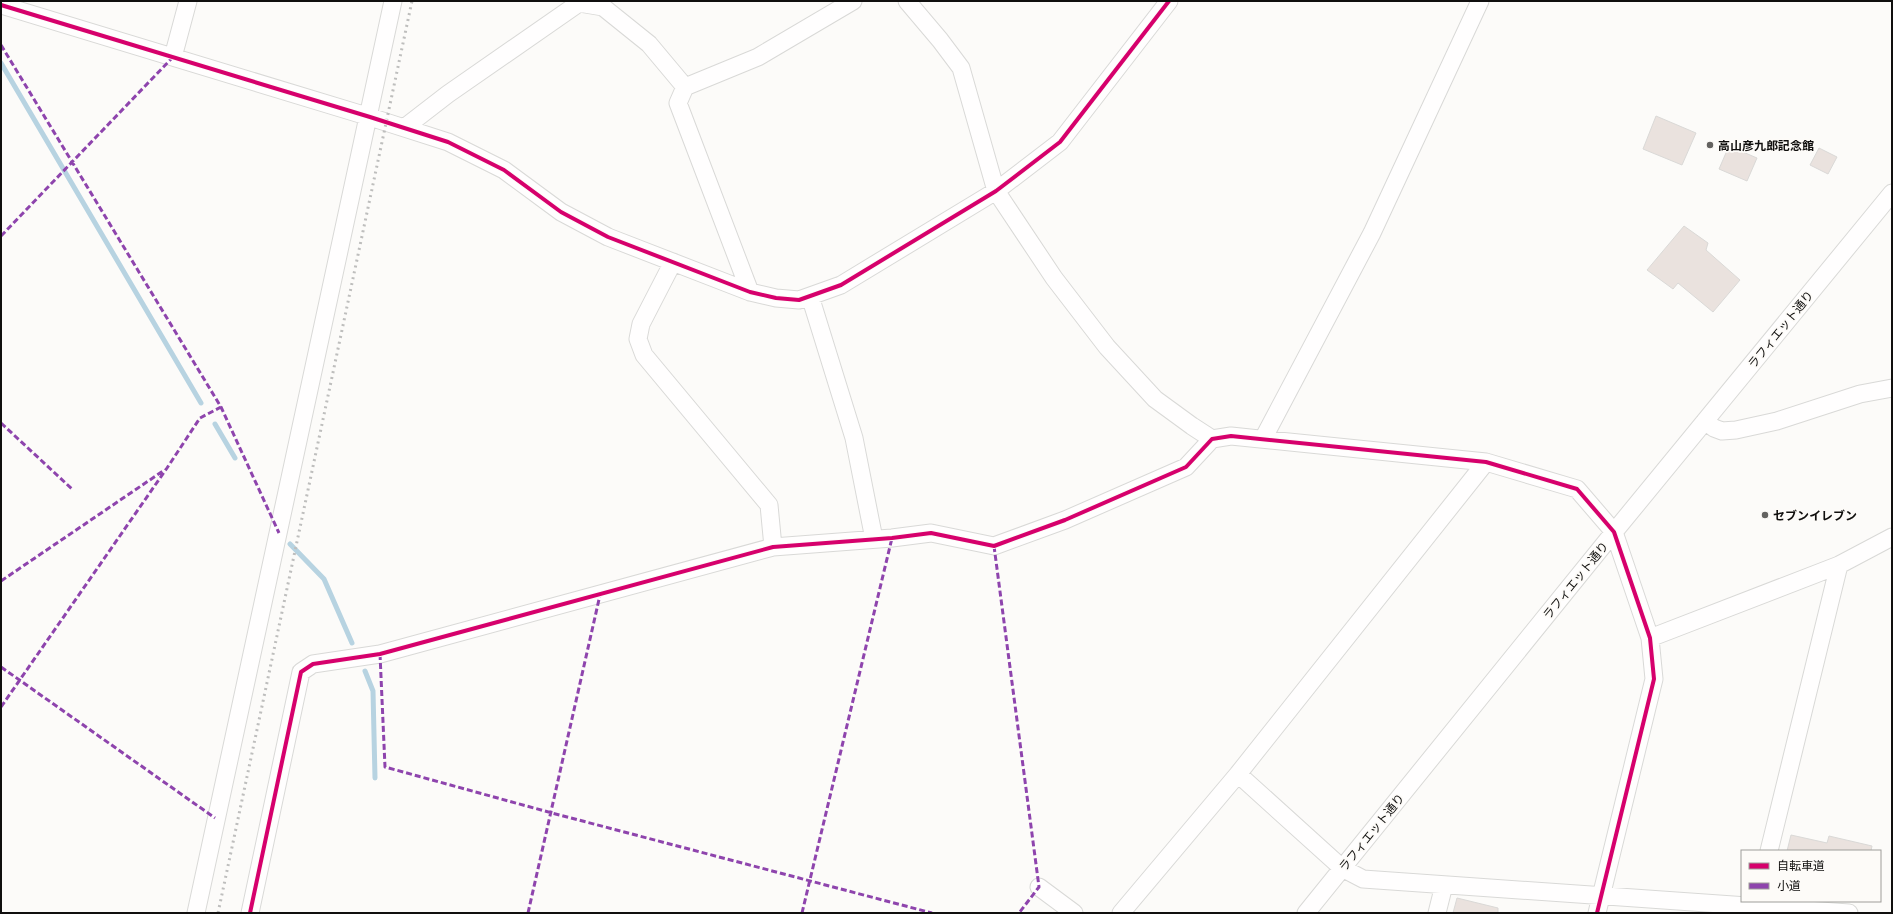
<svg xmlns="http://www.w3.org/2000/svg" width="1893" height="914" font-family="Commissioner,'Noto Sans JP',sans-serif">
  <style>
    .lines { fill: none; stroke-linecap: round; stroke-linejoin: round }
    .stream { stroke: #b7d3e1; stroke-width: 5 }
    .building { fill: #eae2de; stroke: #dad9d7 }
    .minor-casing { stroke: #d9d9d7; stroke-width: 19 }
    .minor { stroke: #fffefe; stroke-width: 17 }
    .rail { stroke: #bebebd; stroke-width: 3; stroke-dasharray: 2 4; stroke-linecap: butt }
    .quiet { stroke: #8e44ad; stroke-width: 3; stroke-dasharray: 6 3; stroke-linecap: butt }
    .cycleway-casing { stroke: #fdfbf8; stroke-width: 6 }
    .cycleway { stroke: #d6006c; stroke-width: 4 }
    .poi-dot { fill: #636260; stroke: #fdfbf8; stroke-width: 1.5 }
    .labels { text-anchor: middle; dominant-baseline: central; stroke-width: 3.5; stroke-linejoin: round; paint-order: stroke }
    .poi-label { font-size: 12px; font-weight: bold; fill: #100f0e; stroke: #fdfbf8; text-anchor: start }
    .street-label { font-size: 12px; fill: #100f0e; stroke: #fdfbf8 }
  </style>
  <rect width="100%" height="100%" fill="#fcfbf9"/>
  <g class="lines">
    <path class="stream" d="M1,63L201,403
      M215,424L235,458
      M290,544L324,579L352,643
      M365,671L373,691L375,778"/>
  </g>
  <path class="building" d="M1656,116L1696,133L1682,165L1643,149Z
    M1729,146L1757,158L1747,181L1719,169Z
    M1819,148L1837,157L1828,174L1810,165Z
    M1684,226L1708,243L1706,250L1740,280L1713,312L1678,283L1673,289L1647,270Z
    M1791,835L1827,843L1829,836L1872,846L1871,851H1787Z
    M1457,898L1498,908V913H1453Z"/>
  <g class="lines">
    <defs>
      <path id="minor" d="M598,1L603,7L649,44L685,87
        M907,1L940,40L961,68L996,191L1054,278L1107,347L1155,399L1192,426L1212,439
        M1,5L370,117L448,142L504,170L561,212L608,237L750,292L776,298L799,300L841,285L996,191L1060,142L1169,1
        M173,57L188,1
        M404,128L448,94L579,3L603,7
        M673,262L641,324L638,339L644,355L769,505L773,547
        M750,292L678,103L685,87L758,57L853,1
        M810,296L854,438L874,539
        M1705,421L1714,428L1722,431L1736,430L1777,421L1860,394L1892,388
        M1263,439L1372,233L1480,1
        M1650,638L1839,565L1892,537
        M1238,774L1342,868L1363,879L1849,913
        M1769,851L1839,565
        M1039,887L1074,913
        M196,913L393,1
        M250,913L301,672L313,664L380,654L773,547L892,538L931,533L994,546L1065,520L1186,467L1212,439L1231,436L1486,462L1577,489L1614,532L1650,638L1654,679L1597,913
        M1121,913L1238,774L1486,462
        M1306,913L1614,532L1892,193
        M1437,913L1444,885"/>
    </defs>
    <use href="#minor" class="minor-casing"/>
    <use href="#minor" class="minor"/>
    <path class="rail" d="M218,913L412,1"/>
    <path class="quiet" d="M1,45L221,407L279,533
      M1,236L173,57
      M1,423L72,489
      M994,546L1039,887L1019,913
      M1,581L163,471
      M380,654L385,767L552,813L932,913
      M1,667L215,818
      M1,707L167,468L200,418L221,407
      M528,913L600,595
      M802,913L892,538"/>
    <defs>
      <path id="cycleway" d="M1,5L370,117L448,142L504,170L561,212L608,237L750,292L776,298L799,300L841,285L996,191L1060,142L1169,1
        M250,913L301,672L313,664L380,654L773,547L892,538L931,533L994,546L1065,520L1186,467L1212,439L1231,436L1486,462L1577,489L1614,532L1650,638L1654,679L1597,913"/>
    </defs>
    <use href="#cycleway" class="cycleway-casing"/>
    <use href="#cycleway" class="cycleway"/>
  </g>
  <g class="poi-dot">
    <circle cx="1710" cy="145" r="4"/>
    <circle cx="1765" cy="515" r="4"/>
  </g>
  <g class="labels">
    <g class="poi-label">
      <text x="1718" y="145">高山彦九郎記念館</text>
      <text x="1773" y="515">セブンイレブン</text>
    </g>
    <g class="street-label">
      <text transform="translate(1780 329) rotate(-51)">ラフィエット通り</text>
      <text transform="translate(1575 580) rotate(-51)">ラフィエット通り</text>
      <text transform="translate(1371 832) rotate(-51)">ラフィエット通り</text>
    </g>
  </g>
  <rect width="1893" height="914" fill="none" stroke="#100f0e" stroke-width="4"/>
  <rect x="1741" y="850" width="140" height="52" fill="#fdfbf8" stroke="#9e9d9a"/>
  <rect x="1749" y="863" width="20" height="6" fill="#d6006c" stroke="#9e9d9a"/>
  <text x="1777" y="870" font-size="12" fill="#100f0e">自転車道</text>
  <rect x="1749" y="883" width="20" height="6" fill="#8e44ad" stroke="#9e9d9a"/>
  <text x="1777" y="890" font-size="12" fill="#100f0e">小道</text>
</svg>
